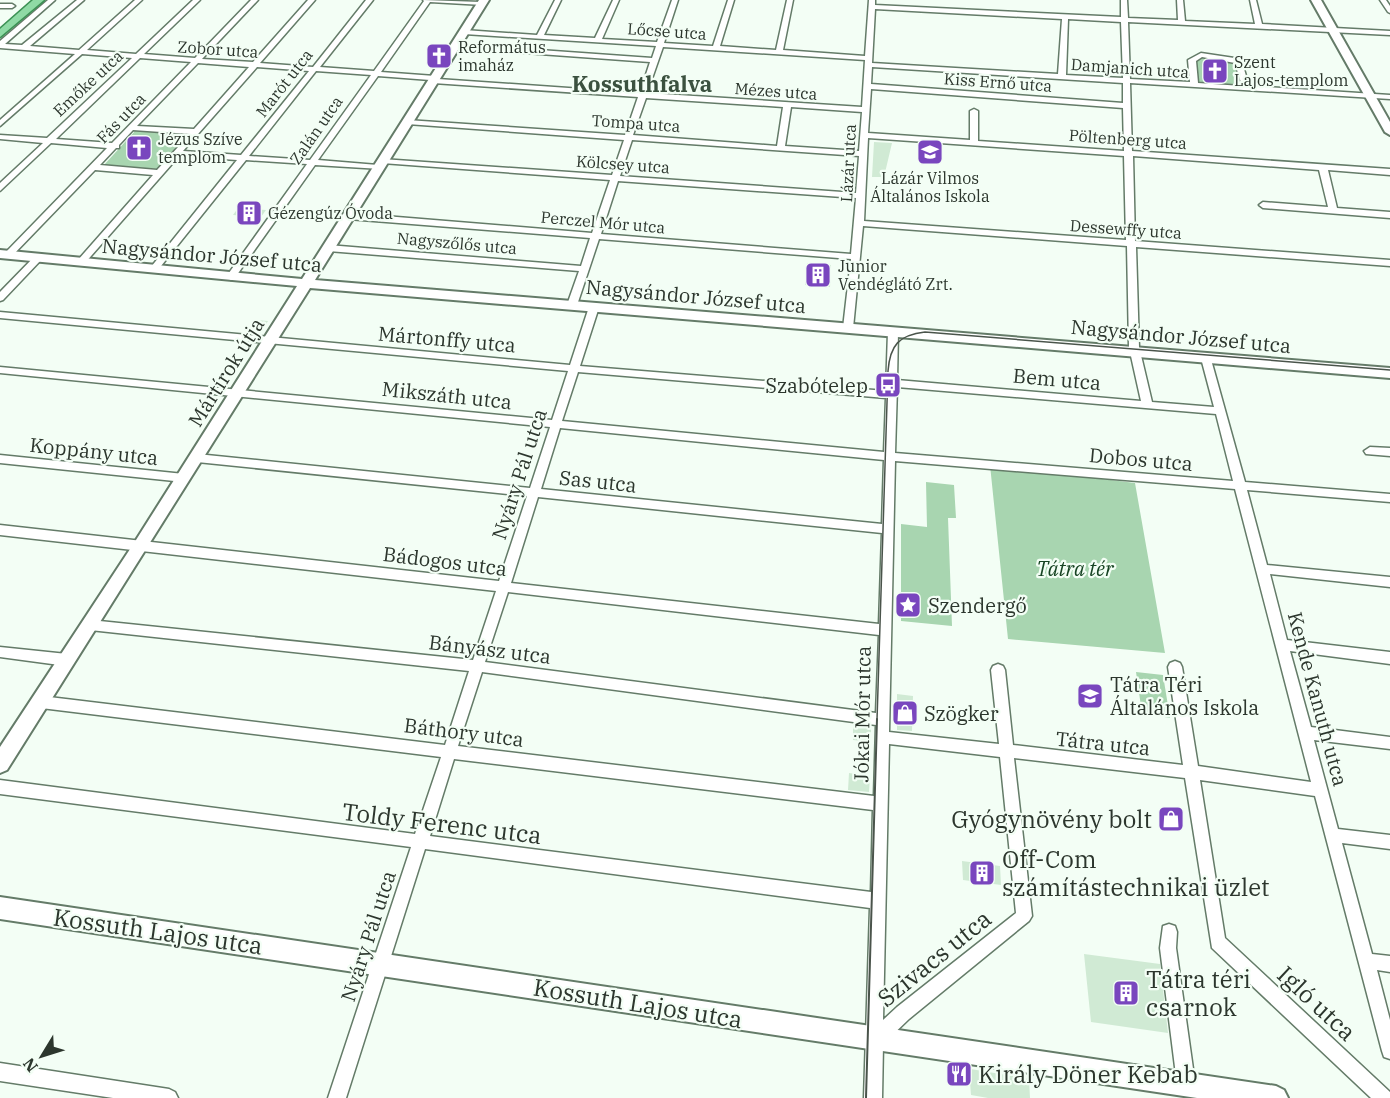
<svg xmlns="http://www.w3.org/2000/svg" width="1390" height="1098" font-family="'IBM Plex Serif',serif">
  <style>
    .green { fill: #a8d5b0 }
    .building { fill: #d0ead4 }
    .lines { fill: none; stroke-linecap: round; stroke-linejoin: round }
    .street-casing { stroke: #647b68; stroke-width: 3 }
    .secondary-casing { stroke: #647b68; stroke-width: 4 }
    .primary-casing { stroke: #3c9154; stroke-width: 3 }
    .street { fill: #fff; fill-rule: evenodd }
    .secondary { fill: #fff; fill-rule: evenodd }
    .primary { fill: #8fdaa5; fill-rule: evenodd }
    .tram-far1 { stroke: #4a544b; stroke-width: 1.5 }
    .tram { stroke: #4a544b; stroke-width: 2 }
    .labels { text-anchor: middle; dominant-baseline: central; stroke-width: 4.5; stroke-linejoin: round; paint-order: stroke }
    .far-street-label { font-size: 16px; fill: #2c362d; stroke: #f3fef5 }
    .far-poi-label { font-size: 16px; fill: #2c362d; stroke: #f3fef5; text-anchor: start }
    .street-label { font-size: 20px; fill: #2c362d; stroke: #f3fef5 }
    .poi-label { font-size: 20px; fill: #2c362d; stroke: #f3fef5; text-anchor: start }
    .park-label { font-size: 20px; font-style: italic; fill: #174423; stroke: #f3fef5 }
    .far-district-label { font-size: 22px; font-weight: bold; fill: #3b513f; stroke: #f3fef5 }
    .near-poi-label { font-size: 24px; fill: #2c362d; stroke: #f3fef5; text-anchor: start }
    .near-street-label { font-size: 24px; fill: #2c362d; stroke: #f3fef5 }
  </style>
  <rect width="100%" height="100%" fill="#f3fef5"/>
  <path class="green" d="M1200,57L1237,63L1243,86L1198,84L1195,59Z
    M135,131H142L187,135L157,169L104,165Z
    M990,465L1135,483L1165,653L1008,639Z
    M926,482L954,485L956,518H948L952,626L901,621V524L927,527Z
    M1136,672L1163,675L1170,718L1142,713Z"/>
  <path class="building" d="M874,142L892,143L884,177H872Z
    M928,146L942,147V161L927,160Z
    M238,208L266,210L261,217L233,215Z
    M807,263L831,265L830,287L805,285Z
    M256,320L268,321L260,334L247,333Z
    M897,694L913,696L912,731L897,730Z
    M853,724L871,727V742L853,740Z
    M849,773L870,776L869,792L848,790Z
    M962,861L1000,866L1001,885L963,880Z
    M1084,954L1160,964L1168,1033L1091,1022Z
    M953,1066L1029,1079L1030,1098H988L971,1095L970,1082L953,1080Z"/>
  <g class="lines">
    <defs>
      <path id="street" d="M48,0H55L5,44L22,45L77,0H84L30,46L79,50L135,0H142L87,50L136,54L193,0H200L144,54L195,58L251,0H258L202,59L253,62L308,0H315L260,63L313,67L366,0H373L320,67L374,71L424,1L423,0L481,2L483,3V5L430,2L381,72L435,76H438V79L640,93L650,62L455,48L451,46L455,44L652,58L656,46L464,34L460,32L464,30L537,35L555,0H561L544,35L595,38L613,0H619L602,39L657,42L672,0H678L664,43L713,46L728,0H734L720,46L776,50L787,0H793L783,50L865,56L869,0H875V5L1121,17V0H1127L1128,18L1178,20L1177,0H1183L1185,21L1255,24L1250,0H1256L1262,24L1390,31V35L1128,22L1130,79L1190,82L1188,60L1201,53L1241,59L1249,86L1390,95V99L1130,83L1132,151L1390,169V175L1328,170L1337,208L1390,212V218L1263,208L1259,205L1263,202L1328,207L1319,170L1133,156L1135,241L1390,260V266L1136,247L1139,347L1152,402L1214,407L1201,358L1206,355L1210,356L1245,482L1390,494V502L1247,490L1267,565L1390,577V587L1270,574L1287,640L1390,652V664L1290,651L1311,727L1390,737V749L1314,740L1338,829L1390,835V849L1342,843L1372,954L1390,956V972L1377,970L1390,1020V1059L1384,1057L1382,1051L1315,796L1200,780L1225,938L1390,1092V1098H1371L1212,948L1185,778L1014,758L1032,916L1029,921L909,1019L883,1044L882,1098H864L870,908L425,849L346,1098H328L411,847L0,794V780L415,834L441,757L41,708L36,706L34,702L36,698L41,696L445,745L469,671L90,630L85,629L84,625L85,621L90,620L473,660L496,591L0,535V525L499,581L527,496L197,462L191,458L197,454L530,488L550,427L0,373V367L552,420L568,371L0,318V312L570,365L589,307L594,304L599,307L580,366L886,391L888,332L893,329L898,332L897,380L1141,401L1129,347L1127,246L863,226L853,328L848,331L843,328L851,259L599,239L577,305L572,308L567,305L579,271L328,251L323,248L328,245L581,266L590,238L348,219L344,216L348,213L592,233L610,180L382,163L378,161L382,159L612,175L624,140L407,124L403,122L407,120L625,135L638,97L433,83H430V80L378,76L318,160L378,165H381V169L315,165L234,279L231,280L226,277L307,164L246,160L157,271H151V267L237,160L179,156L84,264H78V260L153,175L95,170L11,257L8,258L3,255L5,253L107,148L51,143L0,191V183L43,143L0,139V135L47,138L132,58L82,54L0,126V120L75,54L0,48V41ZM875,9L1062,19L1058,74L872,63ZM1068,19L1121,22L1123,78L1066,75ZM663,47L865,60L862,107L647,93ZM1202,57L1235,63L1242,86L1198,83L1196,61ZM140,58L191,62L112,143L56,139ZM198,63L249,67L194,129L137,126ZM257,67L309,71L241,155L183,151ZM872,67L1123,83V103L871,84ZM316,71L371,75L310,160L249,156ZM871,89L1123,108L1124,151L978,141V111L974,109L970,111V140L868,133ZM646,98L783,107L777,146L633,135ZM791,107L862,112L859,151L785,146ZM133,130L190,134L157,170L100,165L116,148H119V145ZM868,138L1124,156L1126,240L864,221ZM632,140L859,156L856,193L620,176ZM618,181L856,198L851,254L601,234ZM578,372L886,398L884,452L562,421ZM897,387L1216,414L1233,481L895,453ZM560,428L884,460L882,524L541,489ZM895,461L1235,489L1311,782L1198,766L1182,667L1180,663L1175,661L1170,663L1168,667L1183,765L1013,745L1005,670L1003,666L998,664L993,666L991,670L999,744L889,732ZM538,497L882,533L879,624L511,583ZM508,592L879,635L876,713L485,662ZM482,672L876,725L874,796L458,746ZM889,744L1000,757L1016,913L897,1007L883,1020ZM454,759L873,810L871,892L430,836Z
        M1380,0H1386L1390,6V13L1388,12Z
        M0,4H12L15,6L12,8H0Z
        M38,255L41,256V260L3,300L0,301V292L35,256Z
        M1370,447L1390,448V456L1366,454L1364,451Z
        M0,455L184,474L190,478L184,482L0,463Z
        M0,647L67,654L72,656L74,660L72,664L67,666L0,657Z
        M1169,924L1175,926L1177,932L1176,948L1195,1083L1192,1089L1186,1092L1180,1089L1177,1083L1160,948L1163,926Z
        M0,1063L169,1089L175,1092L178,1098H113L0,1081Z"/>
      <path id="secondary" d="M479,0H489L315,280L1390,368V378L310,288L7,770L0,773V747L136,540L297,286L0,258V250L302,279Z
        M1311,0H1321L1390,122V135L1385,132Z
        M0,897L1276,1086L1284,1090L1288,1098H1197L0,919Z"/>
      <path id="primary" d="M33,0H44L0,37V29Z"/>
    </defs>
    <use href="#street" class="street-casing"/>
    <use href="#secondary" class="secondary-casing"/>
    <use href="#primary" class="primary-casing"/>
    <use href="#street" class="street"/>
    <use href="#secondary" class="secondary"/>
    <use href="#primary" class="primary"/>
    <path class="tram-far1" d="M877,720L888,371C890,345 899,335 925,332L1390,370"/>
    <path class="tram" d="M866,1098L877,719"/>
  </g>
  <defs>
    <symbol id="church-square" viewBox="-11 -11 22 22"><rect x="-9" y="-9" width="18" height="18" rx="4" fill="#7946be" stroke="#f3fef5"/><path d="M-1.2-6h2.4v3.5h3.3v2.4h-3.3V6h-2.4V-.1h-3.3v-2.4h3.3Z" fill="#fff"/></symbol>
    <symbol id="school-square" viewBox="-11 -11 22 22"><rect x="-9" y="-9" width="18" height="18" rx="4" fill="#7946be" stroke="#f3fef5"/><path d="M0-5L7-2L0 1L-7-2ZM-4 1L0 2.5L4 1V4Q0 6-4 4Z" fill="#fff"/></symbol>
    <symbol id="building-square" viewBox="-11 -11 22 22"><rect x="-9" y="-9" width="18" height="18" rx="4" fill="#7946be" stroke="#f3fef5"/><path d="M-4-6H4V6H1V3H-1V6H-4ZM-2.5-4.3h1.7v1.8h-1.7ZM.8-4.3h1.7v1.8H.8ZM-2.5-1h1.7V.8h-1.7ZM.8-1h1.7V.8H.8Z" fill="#fff"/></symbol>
    <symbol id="bus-square" viewBox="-11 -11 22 22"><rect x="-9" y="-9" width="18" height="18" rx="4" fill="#7946be" stroke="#f3fef5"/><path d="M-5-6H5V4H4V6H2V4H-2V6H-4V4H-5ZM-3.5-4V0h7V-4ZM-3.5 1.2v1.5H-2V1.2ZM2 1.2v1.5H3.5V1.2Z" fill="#fff"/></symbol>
    <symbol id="sight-square" viewBox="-11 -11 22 22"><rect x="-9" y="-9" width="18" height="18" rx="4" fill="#7946be" stroke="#f3fef5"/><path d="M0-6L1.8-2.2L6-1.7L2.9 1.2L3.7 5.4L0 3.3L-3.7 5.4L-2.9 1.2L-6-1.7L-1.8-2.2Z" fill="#fff"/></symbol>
    <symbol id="shop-square" viewBox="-11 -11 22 22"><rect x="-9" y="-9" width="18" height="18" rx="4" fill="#7946be" stroke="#f3fef5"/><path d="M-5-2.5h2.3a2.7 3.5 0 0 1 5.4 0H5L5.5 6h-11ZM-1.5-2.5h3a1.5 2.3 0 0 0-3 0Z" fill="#fff"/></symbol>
    <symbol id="restaurant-square" viewBox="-11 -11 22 22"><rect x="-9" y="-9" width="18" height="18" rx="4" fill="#7946be" stroke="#f3fef5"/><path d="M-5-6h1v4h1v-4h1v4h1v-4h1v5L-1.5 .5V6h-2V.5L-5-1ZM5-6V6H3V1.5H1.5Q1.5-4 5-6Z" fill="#fff"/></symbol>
  </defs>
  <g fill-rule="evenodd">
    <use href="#church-square" x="424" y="41" width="30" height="30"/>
    <use href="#church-square" x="1200" y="56" width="30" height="30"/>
    <use href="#church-square" x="124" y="133" width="30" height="30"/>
    <use href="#school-square" x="915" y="137" width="30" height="30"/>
    <use href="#building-square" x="234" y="198" width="30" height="30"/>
    <use href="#building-square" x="803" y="260" width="30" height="30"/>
    <use href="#bus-square" x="873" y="370" width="30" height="30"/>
    <use href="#sight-square" x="893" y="590" width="30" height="30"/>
    <use href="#school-square" x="1075" y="681" width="30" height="30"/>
    <use href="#shop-square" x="890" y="698" width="30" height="30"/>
    <use href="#shop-square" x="1156" y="804" width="30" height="30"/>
    <use href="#building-square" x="967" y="858" width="30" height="30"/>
    <use href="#building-square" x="1111" y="978" width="30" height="30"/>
    <use href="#restaurant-square" x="944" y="1059" width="30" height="30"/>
  </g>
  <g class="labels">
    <g class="far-street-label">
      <text transform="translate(667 31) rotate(4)">Lőcse utca</text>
      <text transform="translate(218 49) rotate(4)">Zobor utca</text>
      <text transform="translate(1130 68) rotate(4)">Damjanich utca</text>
      <text transform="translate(998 82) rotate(4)">Kiss Ernő utca</text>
      <text transform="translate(88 83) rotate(-43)">Emőke utca</text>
      <text transform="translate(284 83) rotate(-52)">Marót utca</text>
      <text transform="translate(776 91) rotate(4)">Mézes utca</text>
      <text transform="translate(121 118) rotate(-46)">Fás utca</text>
      <text transform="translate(636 123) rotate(4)">Tompa utca</text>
      <text transform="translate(316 130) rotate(-55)">Zalán utca</text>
      <text transform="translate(1128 139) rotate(4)">Pöltenberg utca</text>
      <text transform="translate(848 163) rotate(-87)">Lázár utca</text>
      <text transform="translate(623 164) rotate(4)">Kölcsey utca</text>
      <text transform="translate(603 222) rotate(5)">Perczel Mór utca</text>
      <text transform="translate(1126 229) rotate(4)">Dessewffy utca</text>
      <text transform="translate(457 243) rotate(5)">Nagyszőlős utca</text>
    </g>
    <g class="far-poi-label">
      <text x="458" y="47">Református<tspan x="458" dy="18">imaház</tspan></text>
      <text x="1234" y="62">Szent<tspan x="1234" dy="18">Lajos-templom</tspan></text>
      <text x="158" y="139">Jézus Szíve<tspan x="158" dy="18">templom</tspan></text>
      <text x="930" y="178" text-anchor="middle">Lázár Vilmos<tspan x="930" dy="18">Általános Iskola</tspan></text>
      <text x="268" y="213">Gézengúz Óvoda</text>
      <text x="838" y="266">Junior<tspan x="838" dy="18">Vendéglátó Zrt.</tspan></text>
    </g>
    <g class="street-label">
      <text transform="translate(212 255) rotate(5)">Nagysándor József utca</text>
      <text transform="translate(696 296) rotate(5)">Nagysándor József utca</text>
      <text transform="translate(1181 336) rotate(5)">Nagysándor József utca</text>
      <text transform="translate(447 339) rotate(5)">Mártonffy utca</text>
      <text transform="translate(226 372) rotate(-58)">Mártírok útja</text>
      <text transform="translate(1057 379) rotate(5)">Bem utca</text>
      <text transform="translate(447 395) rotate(6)">Mikszáth utca</text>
      <text transform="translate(94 451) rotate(6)">Koppány utca</text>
      <text transform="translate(1141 459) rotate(5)">Dobos utca</text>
      <text transform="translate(519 474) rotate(-72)">Nyáry Pál utca</text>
      <text transform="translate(598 481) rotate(6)">Sas utca</text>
      <text transform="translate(445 561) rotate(7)">Bádogos utca</text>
      <text transform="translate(490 649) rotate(7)">Bányász utca</text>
      <text transform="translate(1318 699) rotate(75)">Kende Kanuth utca</text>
      <text transform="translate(862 714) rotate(-89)">Jókai Mór utca</text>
      <text transform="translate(464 732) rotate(7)">Báthory utca</text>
      <text transform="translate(1103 743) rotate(6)">Tátra utca</text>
      <text transform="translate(368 936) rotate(-72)">Nyáry Pál utca</text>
    </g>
    <g class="poi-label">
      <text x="868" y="385" text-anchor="end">Szabótelep</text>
      <text x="928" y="605">Szendergő</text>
      <text x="1110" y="684">Tátra Téri<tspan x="1110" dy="23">Általános Iskola</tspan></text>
      <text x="924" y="713">Szögker</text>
    </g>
    <g class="park-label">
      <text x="1075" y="568">Tátra tér</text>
    </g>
    <g class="far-district-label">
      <text x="642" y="83">Kossuthfalva</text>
    </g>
    <g class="near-poi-label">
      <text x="1152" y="819" text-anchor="end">Gyógynövény bolt</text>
      <text x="1002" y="859">Off-Com<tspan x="1002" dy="28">számítástechnikai üzlet</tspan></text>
      <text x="1146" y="979">Tátra téri<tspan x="1146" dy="28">csarnok</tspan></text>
      <text x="978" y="1074">Király Döner Kebab</text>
    </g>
    <g class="near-street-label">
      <text transform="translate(442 823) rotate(7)">Toldy Ferenc utca</text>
      <text transform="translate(158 931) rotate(8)">Kossuth Lajos utca</text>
      <text transform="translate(934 958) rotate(-39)">Szivacs utca</text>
      <text transform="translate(638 1003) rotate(9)">Kossuth Lajos utca</text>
      <text transform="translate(1317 1003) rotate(43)">Igló utca</text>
    </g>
  </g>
  <g transform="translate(42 1056) rotate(232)" stroke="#f3fef5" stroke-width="4.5" paint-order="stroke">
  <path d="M0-4.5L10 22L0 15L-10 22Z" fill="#2c362d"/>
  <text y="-9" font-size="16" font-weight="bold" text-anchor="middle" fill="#2c362d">N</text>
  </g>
</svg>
